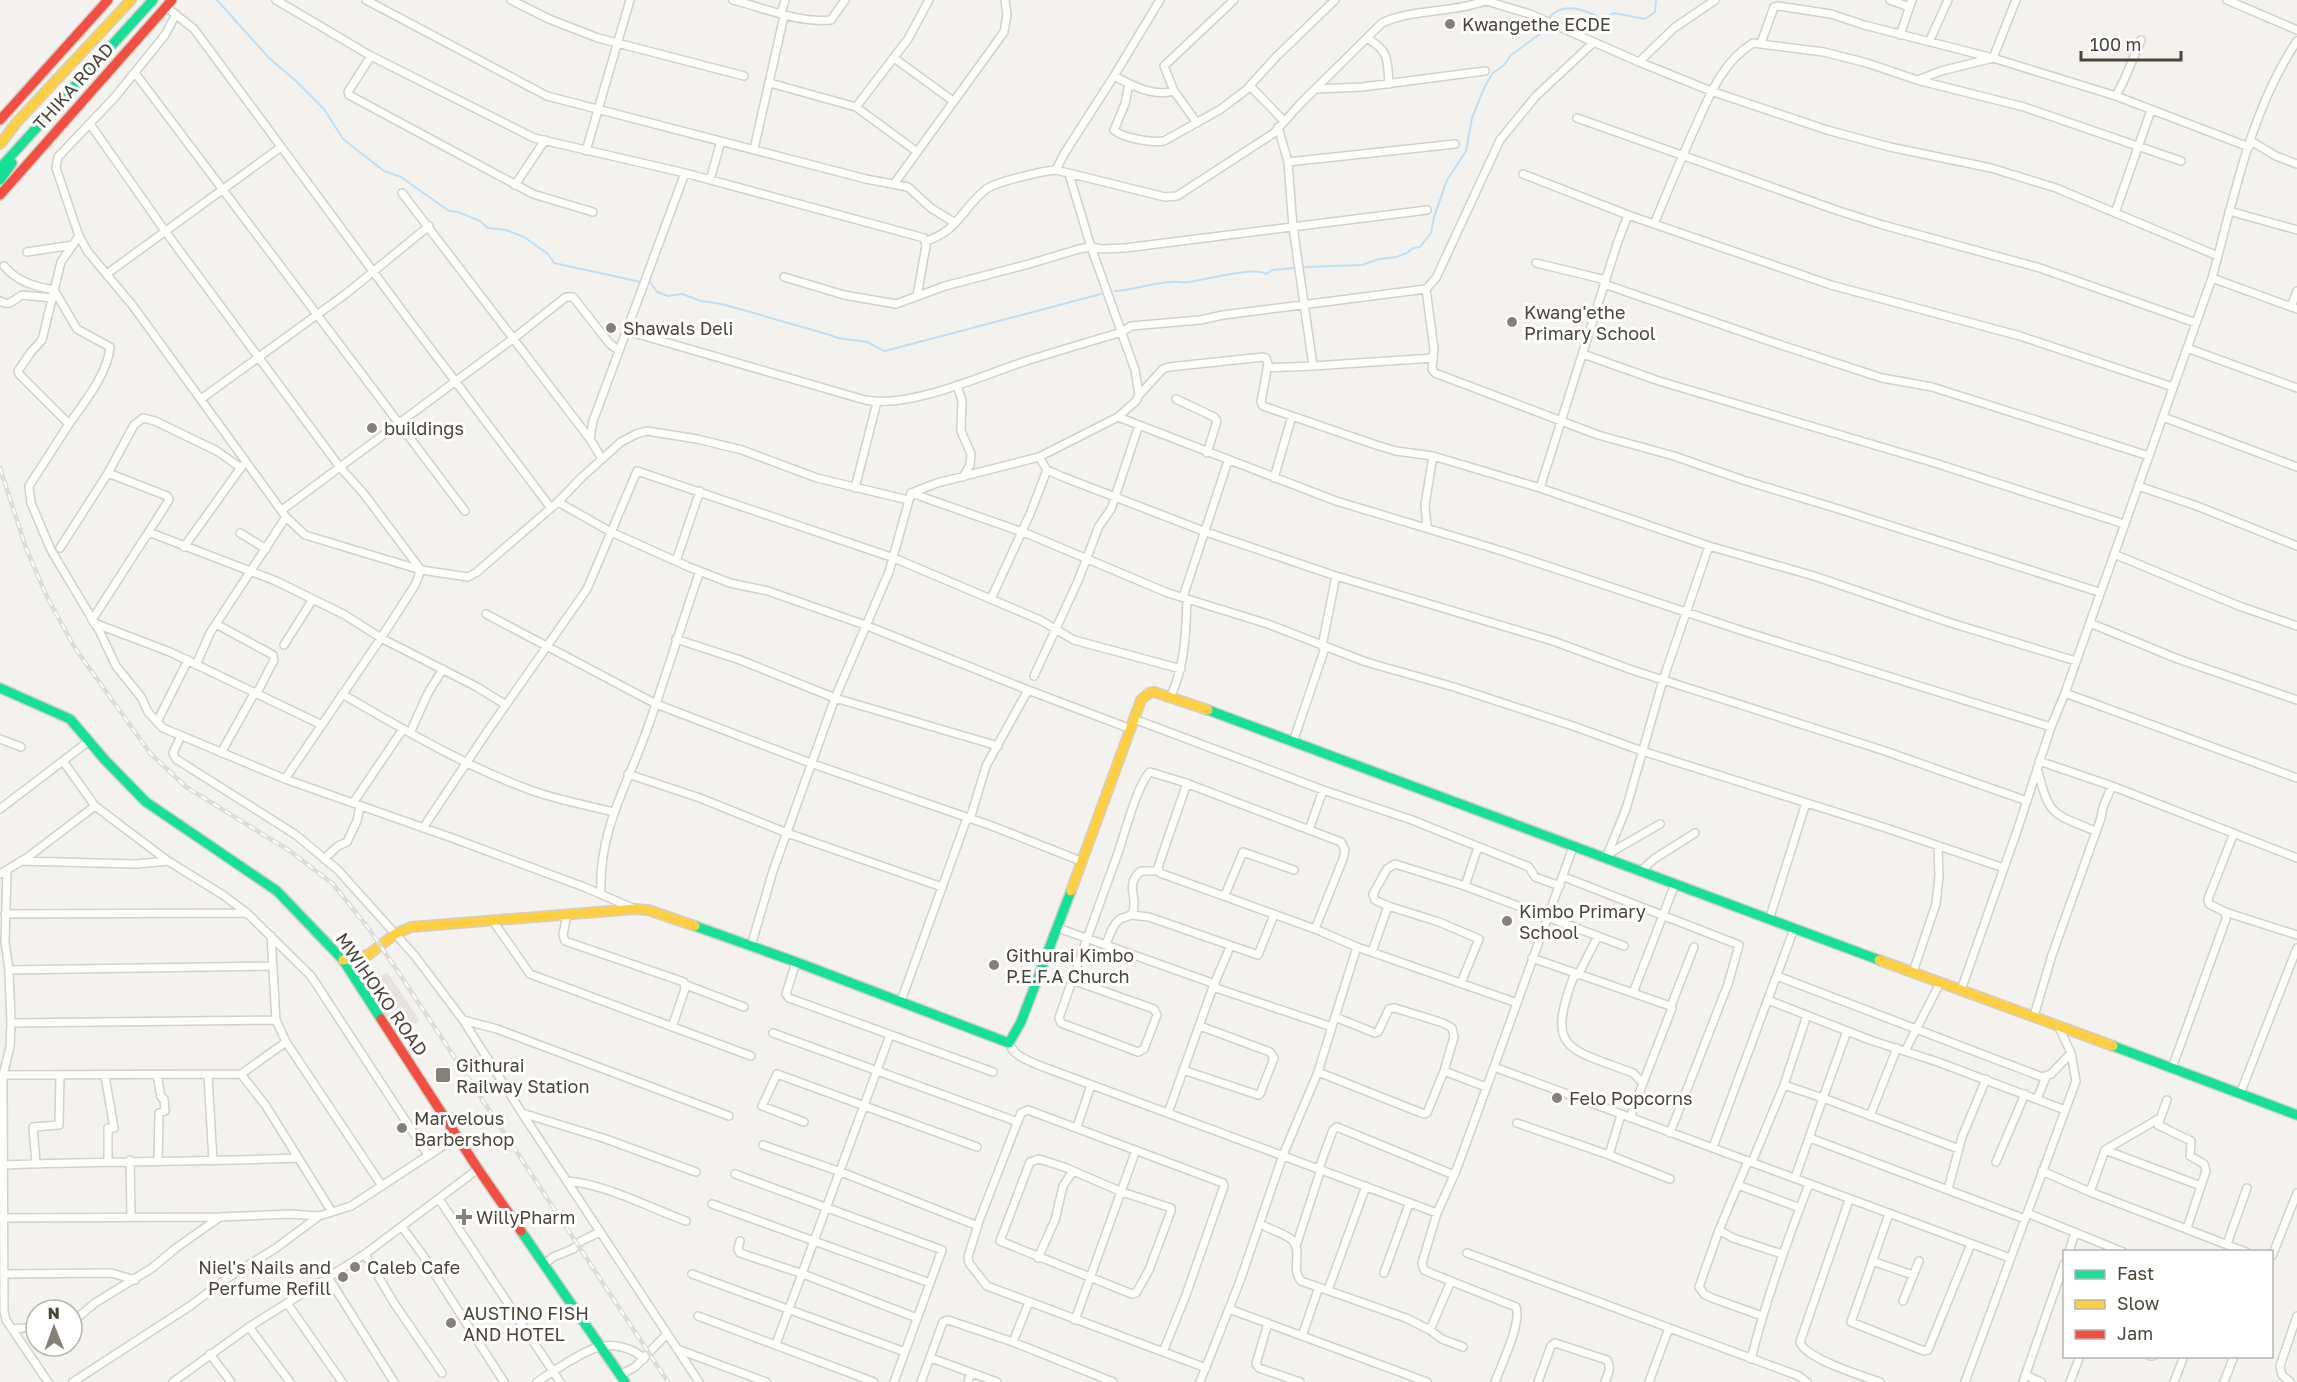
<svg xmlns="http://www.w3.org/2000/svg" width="2297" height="1382" font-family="'Golos Text',sans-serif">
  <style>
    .parking { fill: #e6e3df }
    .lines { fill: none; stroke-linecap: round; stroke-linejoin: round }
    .stream { stroke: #c0ddf1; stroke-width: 2 }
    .street-casing { stroke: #d2d0cb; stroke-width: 10 }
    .fast-casing { stroke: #d3cfc5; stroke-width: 12 }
    .slow-casing { stroke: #d3cfc5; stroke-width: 12 }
    .jam-casing { stroke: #d3cfc5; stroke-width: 12 }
    .street { stroke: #fdfdfc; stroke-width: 7 }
    .fast { stroke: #16e098; stroke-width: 9 }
    .slow { stroke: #ffcf43; stroke-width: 9 }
    .jam { stroke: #f24e42; stroke-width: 9 }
    .rail-casing { stroke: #dbdbda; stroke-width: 4.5 }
    .rail { stroke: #fff; stroke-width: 2; stroke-dasharray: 7; stroke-linecap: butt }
    .poi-dot { fill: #868178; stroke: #fff; stroke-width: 2 }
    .labels { text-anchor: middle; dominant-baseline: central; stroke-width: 6; stroke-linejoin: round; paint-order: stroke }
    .poi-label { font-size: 18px; fill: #4b4439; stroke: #fff; text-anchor: start }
    .street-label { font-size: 18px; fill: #4b4439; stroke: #fff }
  </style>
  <rect width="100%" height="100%" fill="#f4f2ee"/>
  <path class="parking" d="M387,972L420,1021L399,1035L366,985Z"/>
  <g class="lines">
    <path class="stream" d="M217,0L269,58L296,81L324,109L343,139L384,171L401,177L449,211L458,212L480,221L488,228L506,230L524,237L548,254L554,263L641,282
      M1548,19C1562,0 1585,10 1603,19L1614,13L1645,19L1655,12L1656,0
      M1305,267L1362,265L1379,259L1396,257L1407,253L1413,248L1420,247L1431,233L1434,217L1447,180L1466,151L1472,118L1485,86L1493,73L1504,65L1511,55L1540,34L1546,24
      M650,282L657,292L668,296L682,294L701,301L722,304L830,335C842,341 854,339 867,342C872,344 879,349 885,351L1101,294
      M1115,291C1134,290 1151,283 1170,282C1176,281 1182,283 1189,282C1205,280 1253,266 1266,274L1272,270L1294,268"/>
    <defs>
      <path id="street" d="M276,0L371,56L534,138L685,173L924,238L926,246L917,296
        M366,0L547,96L866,179L908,187L931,208L955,223
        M511,0L549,19L598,38L744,76
        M733,0C765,8 797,23 831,20L845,0
        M1160,0L1114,76C1133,86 1153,97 1174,91
        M1483,0L1530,14L1639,62L1711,91L1827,130L1890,147L1991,168L2056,188L2218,256
        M1890,0L1909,7
        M2227,0L2297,30
        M166,7L194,29L409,320L551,508
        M176,14L165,35L115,97L58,157L56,168L79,236L88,252L133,306L286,517L305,535L421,570L468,577L477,572L558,502L582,477L621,442L636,434L647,431L697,439L742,450L817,478L908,500
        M781,14L785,0
        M1900,35L1912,0
        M1367,38C1390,52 1387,59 1389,84
        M1929,42L1948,0
        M1761,43L1774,7L1778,6L1831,14L1864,25L1993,58L2116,96L2249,147
        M371,56L348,92L349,95L533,194L593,212
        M894,58L953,101
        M1639,62L1674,28L1715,0
        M135,73L465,511
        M1918,80L1941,71L1993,58L2016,0
        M770,83L856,107L916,151
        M1129,84L1125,104L1114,130C1123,138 1151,143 1164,141L1221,109L1246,90L1276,57L1335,0
        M1250,86L1284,121
        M1316,89L1362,87L1485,71
        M2116,96L2125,78L2141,40
        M856,107L908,39L929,0
        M1577,118L1839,211L1883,225L2040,268L2196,323
        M1197,123L1174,91L1164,66L1234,0
        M90,124L165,231L339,466L364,494L421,570L415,585L381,638L285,779
        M1278,127L1288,162L1293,227L1313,366L1433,358
        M2251,141L2276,156L2297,164
        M754,149L784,16
        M586,151L630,0
        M1288,162L1455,144
        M1056,170L1064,154L1114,76
        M1523,174L1628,215L1831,285L2020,336L2173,387
        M710,180L721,141
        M894,184L1004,32L1007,15L1005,0
        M515,185L545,140
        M402,193L590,439
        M2229,211L2297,230
        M2115,213L2151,110
        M1654,224C1667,193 1680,161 1694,130C1709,97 1721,63 1753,43L1824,52L1867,63L1917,80L2024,107L2181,161
        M79,236L61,262L42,340L31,352L18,371L19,374L69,424L29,486L31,503L51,550L100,632L116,666L141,697L148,712L163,728L285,779L455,839L584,887L635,909
        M926,241C958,231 961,210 985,190C994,182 1043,171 1056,170L1165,197L1177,196L1274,133L1301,103L1382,23C1411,9 1453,13 1485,1
        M27,252L73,245
        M1536,263L1606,280
        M4,266C18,282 33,286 54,290L77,329L110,347C108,373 84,403 69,424
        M108,273L281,147
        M784,277L844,295L896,304L945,286L1029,264L1079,249L1091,247L1102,249L1125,248L1427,210
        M2212,278L2297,309
        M1604,284L1775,343L1882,378L1932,387L2149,456
        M1426,289L1434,349L1432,369L1435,373L1598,435L1674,456L1743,480L1832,507L2099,592
        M0,301C10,307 13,300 22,295L53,298
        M2291,307L2297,291
        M627,331L865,400C907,409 979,377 1020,363C1054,352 1088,342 1122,332L1131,326L1200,320L1223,315L1426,289L1436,278L1500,140L1536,96L1593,43
        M2187,348L2297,388
        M1583,354L1659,381L1935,463L2124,524
        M1267,368L1313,366
        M957,385L962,401L961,431L971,454L970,465L963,477
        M1139,395L1163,369L1169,367L1263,357L1266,358L1268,364L1261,402L1263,406L1376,445L1396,451L1433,456L1540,488L1709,546L1814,576L1951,623L2076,661
        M201,399L347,293L429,226
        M1176,399L1214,417L1217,421L1207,453
        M1118,417L1336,501L1502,551L1746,632L2051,727
        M2163,417L2297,467
        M1039,457L1047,470L1063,477L1206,532L1336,576L1553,641L1632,670L1882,750L2027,801
        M602,459L590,439L593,421L685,173
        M108,473L167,496L169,499L167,503L148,533
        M1274,478L1292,416
        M2138,486L2197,506L2297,546
        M855,488L877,402
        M1540,488L1617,244L1628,215
        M911,493L1028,534L1168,593L1268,624L1366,662L1454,687L1573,726L1642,751L1883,827L2004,868
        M558,502L611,532L689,567L730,583L768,591L865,625L1028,690L1131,729
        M282,510L514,338L566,297H573L609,343L619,351
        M1427,527L1425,505L1433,456
        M240,533L266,549
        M184,547L242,466
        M60,548L108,473L134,425L143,418L155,421L217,451L241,468
        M2114,554L2239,606L2297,626
        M676,561L700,491
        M1183,597L1228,461
        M991,599L1030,514L1047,470
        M486,614L656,704L813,764L992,826L1081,861
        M92,620L146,536L151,533L276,581L345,615L381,638L477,687L506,705
        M94,623L170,652L322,725
        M2090,623L2178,659L2297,700
        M216,624L273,655L274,660L257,693
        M676,639L740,660L835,698L998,746
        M284,645L313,599
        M1322,646L1336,576
        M196,665L210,633L286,517
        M1034,676L1078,581L1099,526L1111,509L1139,425
        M2065,693L2297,778
        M342,694C403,729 466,767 533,791C559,800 586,805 613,812
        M1171,696C1185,664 1186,633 1187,599
        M1134,719L1323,790L1412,820L1529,867L1535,877L1560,886
        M157,722L188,660
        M410,733L428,693L443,669
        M181,736L173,753L176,759L296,835L338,870L415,956L463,1020L522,1113L699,1382
        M0,739L21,747
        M1293,742L1325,648
        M221,753L255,692
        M63,761L95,806L168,861L223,895L247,913L311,976L428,1155
        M2039,761L2112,786L2297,858
        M2037,768C2050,817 2050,812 2095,831
        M628,774L700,798L787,833L942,887
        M1187,783L1158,867L1160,873L1315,929L1357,947L1517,1003
        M353,803L403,729
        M0,809L89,741
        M970,819L986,766L1028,690
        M423,828L489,729L587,589L637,471L894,558L1040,620L1074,640L1181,669
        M1309,830L1323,790
        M1608,854L1660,824
        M1606,858L1626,809L1663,680L1709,546
        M324,859L338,846L347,842L357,821L360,806
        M21,861L136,864L168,861
        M7,870L5,942L9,970L11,1023L10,1047L3,1075L4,1311L6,1320L48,1382
        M1642,870L1654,859L1695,833
        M0,874L28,857L95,806
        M1564,877L1739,945L1728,984L1670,1133
        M1465,886L1478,847
        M601,894C598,829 629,783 649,724C667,673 682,622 700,571
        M1225,895L1243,852L1294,870
        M1388,906L1439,922L1479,939L1461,983
        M2225,912L2297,935
        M5,914L247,913
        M567,914L563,935L565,941L684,982L685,989L672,1027
        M1131,915L1149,917L1258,955L1274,915
        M1769,920L1806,803
        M493,921L530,974L751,1056
        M1058,928L1215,984
        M271,936L276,1020L286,1042L382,1186
        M1106,945C1109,937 1112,925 1120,919C1124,917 1130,917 1132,913C1140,899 1123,886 1141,871H1158
        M751,946L773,871L835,698L889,572L911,493L937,483L1039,457L1118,417L1136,401L1139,395L1135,370L1091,247L1069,174
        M1372,952L1388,906L1375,900L1373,894L1387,869L1395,864L1465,886L1624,946
        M1532,958L1633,993
        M796,962L786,994L789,998L993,1072
        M9,970L273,966
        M1913,972L1936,904L1939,876L1938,846
        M1575,973C1545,1051 1567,1048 1633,1073L1643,1083L1630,1118
        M1578,975L1598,936
        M1777,976L2042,1077L2051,1074L2071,1053
        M1072,980L1154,1009L1157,1015L1144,1049L1138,1052L1061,1023L1059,1018C1078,963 1098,908 1118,853C1125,833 1137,785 1150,772L1183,782L1341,842L1345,850L1343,859L1315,929
        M686,985L744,1007
        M1213,987L1332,1027
        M1961,990L2017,831L2051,727L2065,693L2212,278C2234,198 2250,111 2297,41
        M1768,1000L1870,1040L1938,1062L2065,1110
        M901,1001L967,818
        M1671,1006L1694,947
        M2034,1016L2052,955L2101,818L2103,807L2112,786
        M1335,1017L1357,947
        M463,1020L497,1029L729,1116
        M11,1023L276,1020
        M1847,1031L1823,1098L1959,1149
        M773,1033L1018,1122
        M1009,1043C1014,1056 1027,1060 1038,1065L1437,1213
        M1905,1051L1940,983
        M1494,1067L2010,1258
        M2172,1068L2226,919L2225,912L2209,904L2208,899L2234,833
        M1183,1070L1258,1095L1260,1094L1274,1058L1270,1052L1200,1026
        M1444,1071L1486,1087
        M241,1074L286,1042
        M3,1075L241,1074L266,1106L332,1212
        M157,1075L161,1097L164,1099L165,1111L159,1113L158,1162
        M208,1075L213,1161
        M105,1076L114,1128H108V1161
        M1643,1083L1672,1008L1670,1006L1633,993L1675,884
        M2240,1094L2297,948
        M2037,1099L2046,1077
        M2167,1100L2158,1125L2191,1141L2190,1156L2204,1164L2206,1171L2187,1228
        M522,1113L606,1139L696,1172
        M1168,1113L1213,987L1230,947
        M1870,1116L1897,1048
        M804,1122L762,1106L777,1074L977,1147
        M1517,1123L1609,1155L1670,1179
        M1077,1127L1091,1085
        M1810,1138L2025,1219
        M763,1145L841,1172L978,1226
        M1713,1147L1794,929
        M2105,1150L2201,1186
        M1609,1155L1621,1115
        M1039,1159L1064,1167L1122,1192L1171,1208V1211L1149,1270L1136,1293L1132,1294L1000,1241L1030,1162Z
        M130,1160L131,1216
        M1748,1161L1719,1230L1699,1287L1704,1294L1712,1298L1762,1316
        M1752,1162L1784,1085
        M1996,1162L2025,1094
        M36,1163L33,1127L59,1125L60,1076
        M4,1165C102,1161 200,1162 298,1158
        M1319,1168L1333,1130L1337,1127L1454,1175
        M2042,1171L2090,1192L2246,1252
        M735,1174L942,1250L894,1382
        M1795,1178L1823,1098L1784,1085L1807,1015
        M567,1181C609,1185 647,1207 686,1221
        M1738,1185L1800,1208
        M1948,1189L1962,1137L1986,1079
        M2090,1192L2105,1150L2160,1118
        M439,1199L560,1382
        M1849,1200L1800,1342C1806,1359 1862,1376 1880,1382
        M712,1204L930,1283
        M2027,1213L2123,1252
        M1889,1214L1851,1322L1924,1351L1928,1350L1971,1244
        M0,1218L220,1217L290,1214L319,1216L351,1206L458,1136
        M1260,1224C1269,1229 1283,1233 1291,1239C1304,1250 1290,1268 1301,1281L1406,1318L1430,1330L1442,1339L1463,1347
        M402,1227L422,1254L504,1382
        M1719,1230L1733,1238L1782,1254
        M740,1241L738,1249L740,1253L803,1274L917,1318
        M2227,1244L2247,1188
        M1296,1246L1321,1169
        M2069,1252L2075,1232
        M1467,1253L1799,1376L1807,1382
        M365,1254L394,1303L442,1373
        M2272,1256L2297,1193
        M1038,1258L1055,1220L1063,1186L1073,1171
        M1872,1261L1913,1275
        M544,1265L553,1257L573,1249L581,1241L600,1232
        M1384,1273L1409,1204
        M5,1274L111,1273L135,1280
        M692,1274L905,1352
        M328,1277L394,1382
        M1328,1290L1366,1186
        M1903,1301L1919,1261
        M287,1303L342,1382
        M1229,1309L1427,1382
        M698,1316L874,1382
        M1075,1320L1136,1150
        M72,1322L95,1303L152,1268L176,1248L220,1217
        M1268,1323L1256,1364L1259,1368L1300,1382
        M249,1327L290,1382
        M12,1329L36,1327
        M1430,1330L1451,1281
        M1302,1336L1319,1287
        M1013,1342L1029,1302
        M776,1344L890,1035
        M677,1349L766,1382
        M1163,1352L1186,1295L1224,1186L1223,1183L1028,1110L1021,1113L979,1221L968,1257L969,1263L987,1286L1206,1368
        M210,1354L231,1382
        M2150,1356H2153
        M931,1358L997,1382
        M1751,1359C1766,1299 1787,1241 1809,1184
        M620,1375L635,1367L666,1335
        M2025,1375L2041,1382
        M73,1382L190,1306L229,1277L276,1248L319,1216
        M173,1382L249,1327L365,1254L478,1169
        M537,1382C550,1373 585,1350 599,1347C613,1343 634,1348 644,1359
        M921,1382L943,1322L948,1320L1013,1342L1113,1382
        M968,1382L971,1373
        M1200,1382L1240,1281L1283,1155L1318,1072L1335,1017L1375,1033L1378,1032L1389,1009L1395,1008L1443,1023L1452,1028L1454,1037L1444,1071L1427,1113L1424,1114L1318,1072
        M1495,1382C1501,1366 1522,1322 1516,1307L1433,1274L1424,1270L1422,1263L1437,1213L1456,1171L1494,1067L1573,847
        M1538,1382L1551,1346L1555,1343L1607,1360C1612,1368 1608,1374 1605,1382
        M1649,1382L1669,1328
        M1965,1382L2076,1081L2071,1053L2058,1025
        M2023,1382L2064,1264
        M2070,1382L2080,1356
        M2174,1382L2184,1356
        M2224,1382L2234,1356
        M2290,1382L2282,1375L2280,1366L2297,1316"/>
      <path id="fast" d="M0,168L153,0
        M0,180L12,163
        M0,688L70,719L105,760L146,802L277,891L343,960L381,1019
        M1208,710L1879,960
        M695,926L796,962L1009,1043L1021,1022L1071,891
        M2113,1046L2297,1115
        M521,1231L625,1382"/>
      <path id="slow" d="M0,144L17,122L131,0
        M1071,891L1141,700L1149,693L1154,692L1208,710
        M343,960L368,955L395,934L411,927L635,909L648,910L695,926
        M1879,960L2113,1046"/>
      <path id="jam" d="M0,120L108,0
        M0,195L172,0
        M381,1019L478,1169L521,1231"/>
    </defs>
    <use href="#street" class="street-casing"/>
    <use href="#fast" class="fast-casing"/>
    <use href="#slow" class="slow-casing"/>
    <use href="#jam" class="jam-casing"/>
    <use href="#street" class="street"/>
    <use href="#fast" class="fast"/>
    <use href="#slow" class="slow"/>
    <use href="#jam" class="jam"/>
    <defs>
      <path id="rail" d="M0,468L26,548L47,597L75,648L150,753L186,787L290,851L333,884L369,929L399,973L668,1382"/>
    </defs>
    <use href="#rail" class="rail-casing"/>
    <use href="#rail" class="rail"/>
  </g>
  <g class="poi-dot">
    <circle cx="1450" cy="24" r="6"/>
    <circle cx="1512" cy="322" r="6"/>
    <circle cx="611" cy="328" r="6"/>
    <circle cx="372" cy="428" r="6"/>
    <circle cx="1507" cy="921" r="6"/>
    <circle cx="994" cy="965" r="6"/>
    <rect x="435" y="1067" width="16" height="16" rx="3"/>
    <circle cx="1557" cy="1098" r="6"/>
    <circle cx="402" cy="1128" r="6"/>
    <path d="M461 1208h6v6h6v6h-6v6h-6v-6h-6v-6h6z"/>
    <circle cx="355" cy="1267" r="6"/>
    <circle cx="343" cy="1277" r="6"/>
    <circle cx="451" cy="1323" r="6"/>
  </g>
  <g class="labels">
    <g class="poi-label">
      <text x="1462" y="24">Kwangethe ECDE</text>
      <text x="1524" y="312">Kwang'ethe<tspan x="1524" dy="21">Primary School</tspan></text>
      <text x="623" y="328">Shawals Deli</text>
      <text x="384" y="428">buildings</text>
      <text x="1519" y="911">Kimbo Primary<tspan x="1519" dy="21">School</tspan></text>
      <text x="1006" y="955">Githurai Kimbo<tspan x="1006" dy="21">P.E.F.A Church</tspan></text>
      <text x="456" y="1065">Githurai<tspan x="456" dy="21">Railway Station</tspan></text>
      <text x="1569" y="1098">Felo Popcorns</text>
      <text x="414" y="1118">Marvelous<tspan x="414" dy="21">Barbershop</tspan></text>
      <text x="476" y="1217">WillyPharm</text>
      <text x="331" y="1267" text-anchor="end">Niel's Nails and<tspan x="331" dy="21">Perfume Refill</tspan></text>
      <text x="367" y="1267">Caleb Cafe</text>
      <text x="463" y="1313">AUSTINO FISH<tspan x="463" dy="21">AND HOTEL</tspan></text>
    </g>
    <g class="street-label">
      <text transform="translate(73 86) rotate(-48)">THIKA ROAD</text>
      <text transform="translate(382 994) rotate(55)">MWIHOKO ROAD</text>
    </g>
  </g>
  <rect x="2063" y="1250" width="210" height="108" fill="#ffffff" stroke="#b7b4b0" stroke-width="1.5"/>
  <rect x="2075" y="1270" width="30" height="9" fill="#16e098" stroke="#b7b4b0" stroke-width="1.5"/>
  <text x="2117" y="1280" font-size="18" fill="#4b4439">Fast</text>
  <rect x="2075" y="1300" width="30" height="9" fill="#ffcf43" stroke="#b7b4b0" stroke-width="1.5"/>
  <text x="2117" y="1310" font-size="18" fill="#4b4439">Slow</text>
  <rect x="2075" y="1330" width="30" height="9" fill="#f24e42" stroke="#b7b4b0" stroke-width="1.5"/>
  <text x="2117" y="1340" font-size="18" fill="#4b4439">Jam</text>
  <g transform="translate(54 1328) rotate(359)"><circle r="28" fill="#ffffff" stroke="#b7b4b0" stroke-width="1.5"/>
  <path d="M0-4.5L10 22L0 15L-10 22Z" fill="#868178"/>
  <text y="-9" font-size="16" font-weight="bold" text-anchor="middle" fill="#4b4439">N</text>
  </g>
  <path d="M2081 51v9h100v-9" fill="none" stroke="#4b4439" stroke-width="3"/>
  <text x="2090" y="51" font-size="18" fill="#4b4439" stroke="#ffffff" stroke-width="4.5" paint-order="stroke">100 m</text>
</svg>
